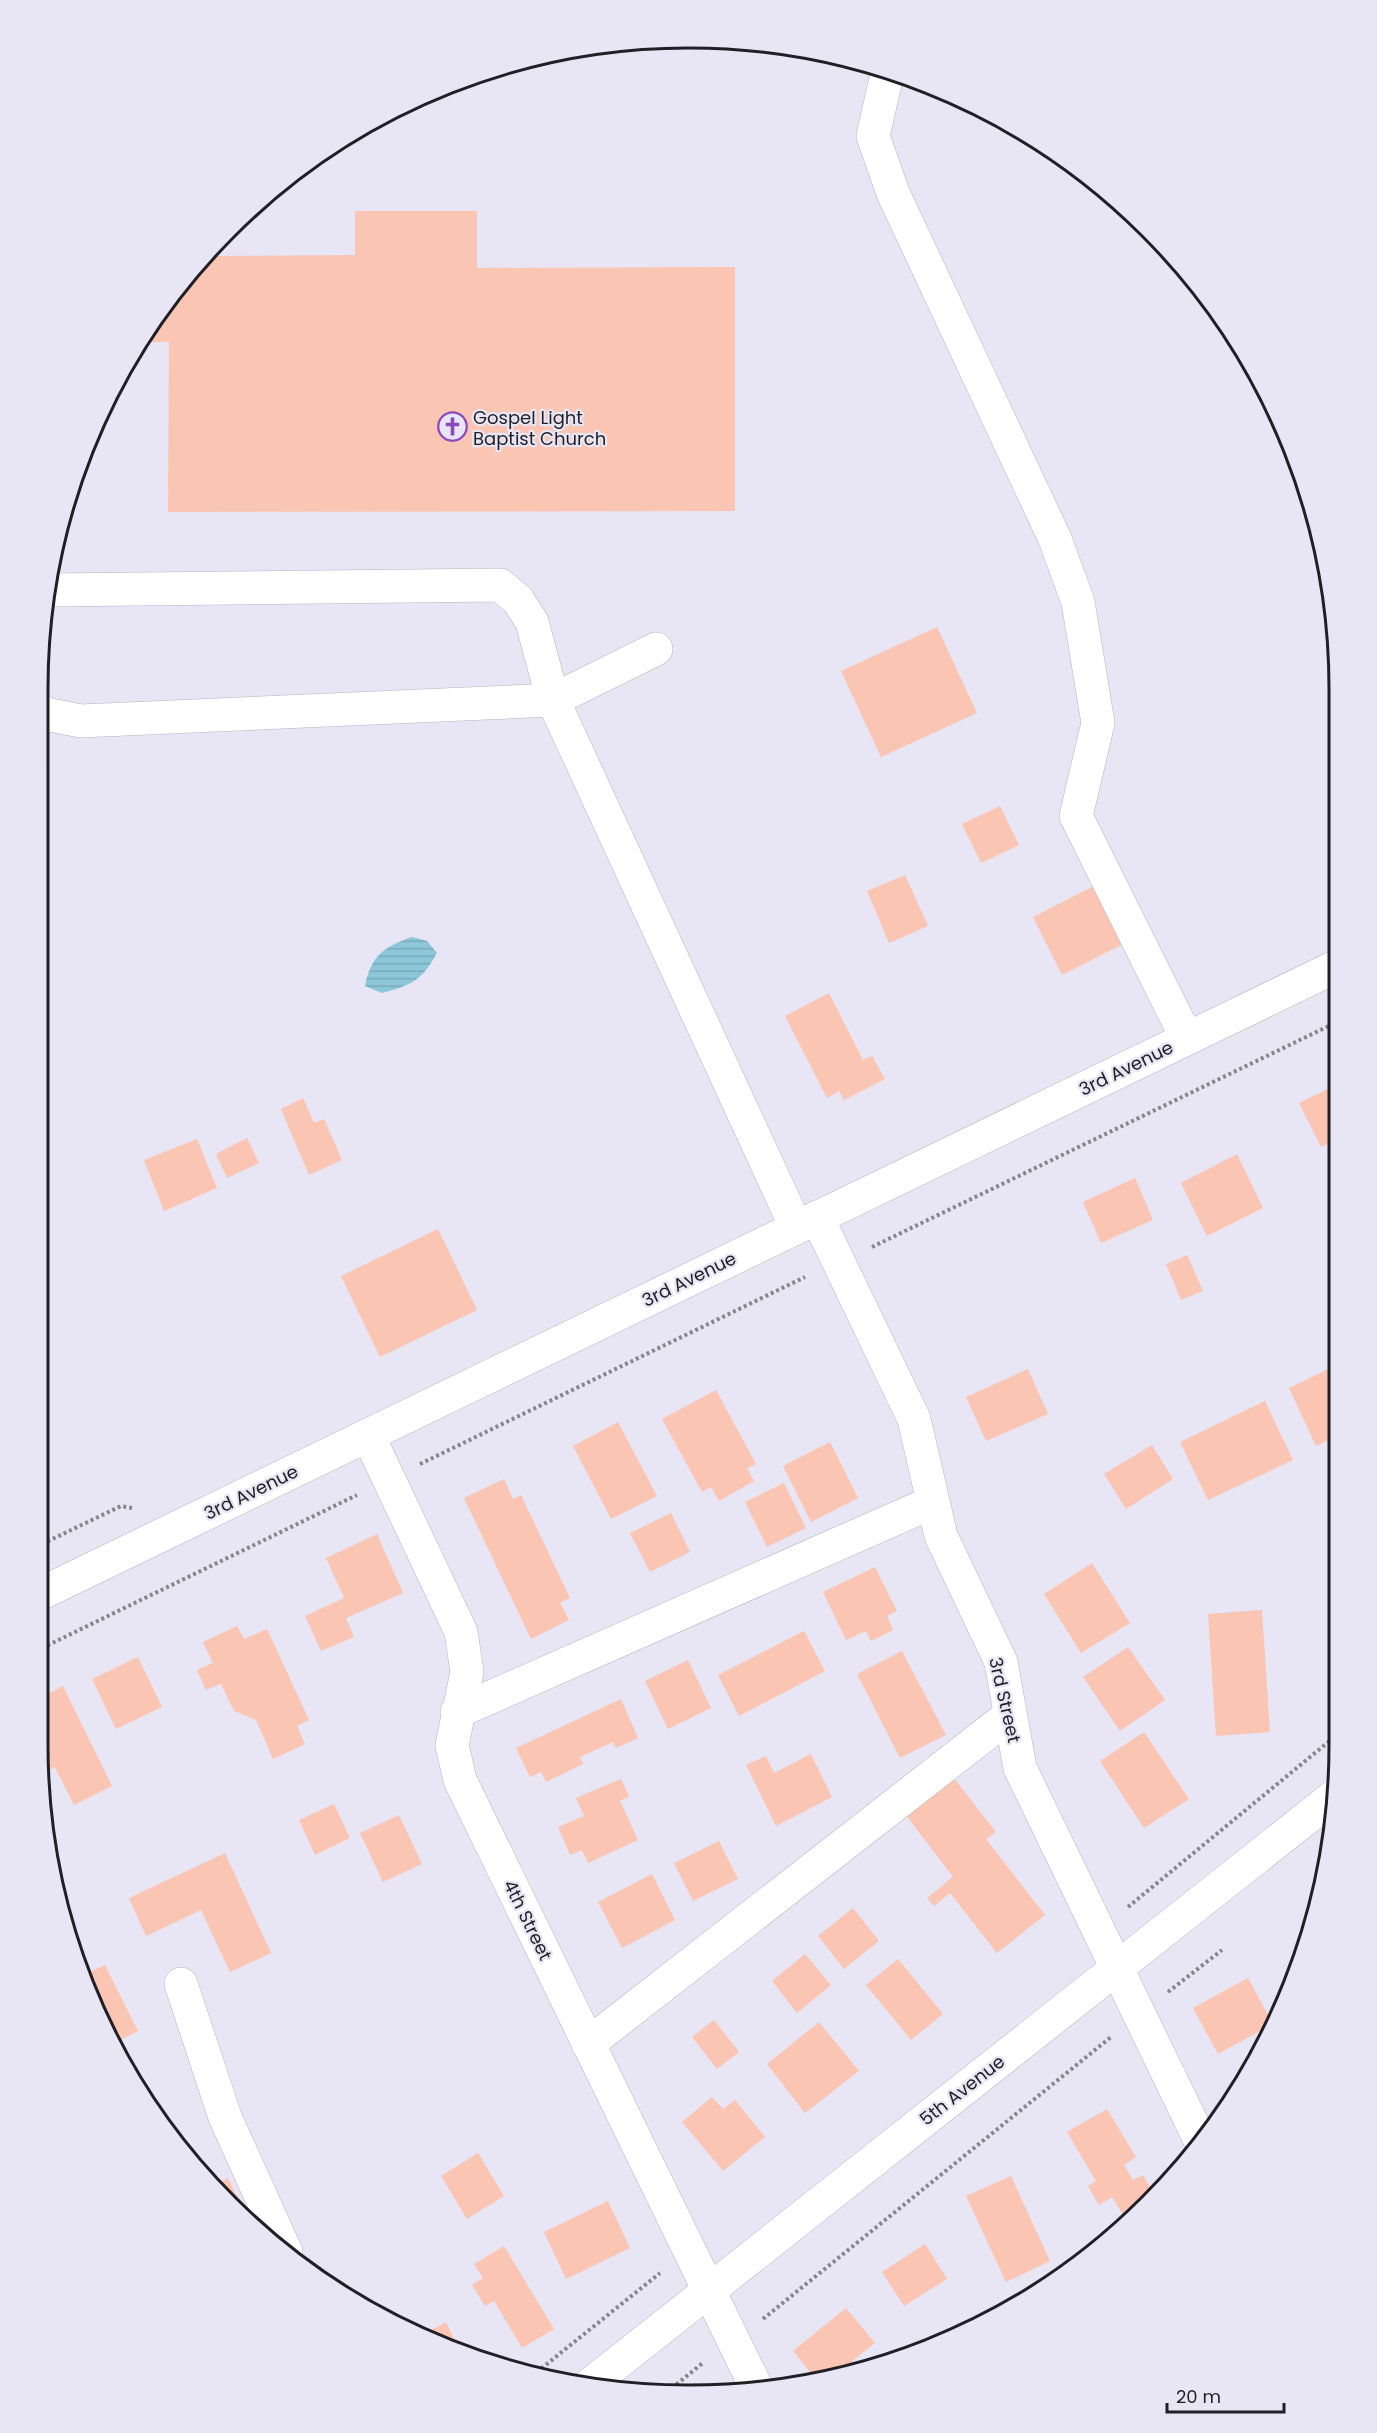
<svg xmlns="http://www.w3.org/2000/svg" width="1377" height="2433" font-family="Poppins,sans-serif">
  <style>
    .water { fill: url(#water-rules) }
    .building { fill: #fac5b2 }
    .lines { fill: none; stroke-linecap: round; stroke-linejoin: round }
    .minor-casing { stroke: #b6b3c1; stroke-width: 34 }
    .path { stroke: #87858f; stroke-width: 4; stroke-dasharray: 3 3; stroke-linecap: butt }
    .minor { stroke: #fff; stroke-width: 33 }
    .labels { text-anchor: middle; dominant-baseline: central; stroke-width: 4.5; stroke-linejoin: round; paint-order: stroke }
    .poi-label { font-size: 18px; fill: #201f25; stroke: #e8e5f4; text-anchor: start }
    .street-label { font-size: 18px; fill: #201f25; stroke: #e8e5f4 }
    .rim { fill: none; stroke: #201f25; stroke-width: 3 }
  </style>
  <defs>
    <pattern id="water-rules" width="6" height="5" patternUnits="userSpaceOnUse" patternTransform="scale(1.5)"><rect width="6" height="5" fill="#8bc7d9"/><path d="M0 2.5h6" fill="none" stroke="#78aaba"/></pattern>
  </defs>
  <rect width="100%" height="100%" fill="#e8e5f4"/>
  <path class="water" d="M412,937L427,941L437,953C422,980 412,985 382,993L365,986C371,955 384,947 412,937Z"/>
  <path class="building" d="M355,211H477V268L735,267V511L168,512L169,342H140L203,256L355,255Z
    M937,627L977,713L881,757L841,671Z
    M1000,806L1019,845L981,863L962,824Z
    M905,875L928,926L889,943L867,891Z
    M1094,886L1123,944L1062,975L1033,917Z
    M829,993L863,1060L872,1056L885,1079L844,1100L839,1091L827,1098L785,1016Z
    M1336,1085V1140L1321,1147L1299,1103Z
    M303,1098L314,1123L324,1119L342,1160L309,1175L281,1109Z
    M247,1138L259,1163L227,1178L216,1154Z
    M197,1139L217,1188L164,1211L144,1160Z
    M1237,1154L1263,1208L1207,1236L1181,1183Z
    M1135,1178L1153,1220L1101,1243L1083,1202Z
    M438,1229L477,1310L380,1357L341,1276Z
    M1187,1255L1203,1291L1181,1300L1166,1264Z
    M1337,1365V1436L1316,1446L1289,1388Z
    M1028,1369L1048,1414L986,1441L966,1397Z
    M716,1390L756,1464L747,1468L754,1481L719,1501L711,1487L702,1492L662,1419Z
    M1265,1401L1293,1460L1208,1500L1180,1442Z
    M618,1422L657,1496L611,1519L573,1446Z
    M830,1442L858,1498L811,1522L783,1466Z
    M1152,1445L1173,1479L1126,1509L1104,1474Z
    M504,1479L513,1499L521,1495L570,1598L560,1603L569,1620L531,1639L464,1498Z
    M784,1483L806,1528L767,1547L745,1502Z
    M671,1513L690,1552L650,1572L630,1533Z
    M377,1534L403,1593L346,1618L354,1637L321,1651L305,1616L344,1598L326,1558Z
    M1092,1563L1130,1623L1081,1653L1044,1594Z
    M875,1567L897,1611L887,1616L893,1630L871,1641L866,1631L846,1640L823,1592Z
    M1262,1610L1270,1732L1216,1736L1208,1614Z
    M237,1626L244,1639L267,1629L309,1720L297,1726L305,1744L273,1759L256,1720L234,1711L221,1684L206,1690L197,1670L213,1663L203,1642Z
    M804,1631L825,1671L739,1716L718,1675Z
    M1128,1647L1165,1700L1120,1731L1083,1677Z
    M902,1651L946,1735L900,1758L857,1674Z
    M138,1657L162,1707L116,1729L92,1679Z
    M688,1660L711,1708L668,1729L645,1681Z
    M63,1686L112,1786L74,1805L55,1767L43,1773V1696Z
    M621,1699L638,1738L616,1748L613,1742L580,1757L583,1764L546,1782L541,1772L530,1777L516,1748Z
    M1144,1732L1189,1799L1144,1828L1100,1761Z
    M811,1754L832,1797L776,1826L746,1765L766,1756L774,1773Z
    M953,1777L996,1832L986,1839L1045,1915L997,1953L950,1893L934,1906L927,1898L953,1877L905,1814Z
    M621,1779L629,1796L620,1801L638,1840L588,1863L582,1850L570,1855L558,1827L584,1816L576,1798Z
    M334,1804L350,1838L315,1855L299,1820Z
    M399,1815L422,1864L383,1882L360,1833Z
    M719,1841L738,1879L693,1901L674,1863Z
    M225,1853L271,1953L230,1972L201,1910L146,1936L129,1898Z
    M652,1874L675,1920L622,1948L598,1902Z
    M853,1908L879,1941L844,1969L818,1936Z
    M805,1954L831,1985L797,2013L772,1981Z
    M898,1959L943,2014L911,2040L866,1985Z
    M105,1965L138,2031L112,2044L81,1976Z
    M1248,1978L1273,2024L1218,2054L1193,2008Z
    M714,2020L739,2052L717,2069L692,2037Z
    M819,2022L859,2071L805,2113L767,2064Z
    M712,2097L723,2109L735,2100L765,2137L723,2171L682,2122Z
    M1107,2109L1136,2157L1124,2165L1133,2180L1143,2175L1155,2196L1144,2207L1125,2218L1112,2197L1099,2205L1088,2186L1096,2181L1067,2132Z
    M478,2153L504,2196L467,2219L441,2176Z
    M1011,2176L1050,2261L1006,2282L966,2196Z
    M228,2178L249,2222L228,2205L212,2186Z
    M608,2201L630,2248L566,2279L544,2232Z
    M925,2244L947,2279L904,2306L882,2272Z
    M504,2246L554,2329L522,2348L494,2301L485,2306L472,2285L483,2278L474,2264Z
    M846,2308L875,2343L831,2378L818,2382L793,2351Z
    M446,2322L460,2351L420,2336Z"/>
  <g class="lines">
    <defs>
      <path id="minor" d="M888,70L873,136L893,193L1055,539L1078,602L1098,723L1076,816L1187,1039
        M48,590L500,585L518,600L532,622L553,700L796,1227
        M39,709L45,714L81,721L553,700L656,649
        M817,1217L914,1419L941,1536L1001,1662L1020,1768L1201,2142
        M368,1435L461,1632L467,1672L452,1745L460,1780L758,2391
        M42,1593L1335,967
        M457,1712L933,1502
        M181,1984L225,2117L286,2252
        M588,2044L1010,1715
        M587,2387L1337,1794"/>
    </defs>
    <use href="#minor" class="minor-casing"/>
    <path class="path" d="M872,1247L1335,1023
      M420,1464L805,1277
      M42,1544L121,1506L132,1508
      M42,1648L357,1495
      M1128,1907L1338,1734
      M1168,1992L1222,1950
      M763,2319L1111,2037
      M532,2376L660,2273
      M667,2392L704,2362"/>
    <use href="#minor" class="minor"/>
  </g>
  <defs>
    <symbol id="church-ring" viewBox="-11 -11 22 22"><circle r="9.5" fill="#e8e5f4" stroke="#8b49be" stroke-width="1.5"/><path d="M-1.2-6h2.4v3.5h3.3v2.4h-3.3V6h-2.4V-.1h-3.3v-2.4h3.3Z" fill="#8b49be"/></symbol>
  </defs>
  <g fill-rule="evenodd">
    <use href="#church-ring" x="436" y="410" width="33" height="33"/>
  </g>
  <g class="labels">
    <g class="poi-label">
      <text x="473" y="417">Gospel Light<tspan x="473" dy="21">Baptist Church</tspan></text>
    </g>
    <g class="street-label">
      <text transform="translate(1126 1068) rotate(-26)">3rd Avenue</text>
      <text transform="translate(689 1279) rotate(-26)">3rd Avenue</text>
      <text transform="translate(251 1492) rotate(-26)">3rd Avenue</text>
      <text transform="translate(1005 1700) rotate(77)">3rd Street</text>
      <text transform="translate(528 1920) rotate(64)">4th Street</text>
      <text transform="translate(962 2090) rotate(-38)">5th Avenue</text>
    </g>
  </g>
  <path d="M0 0H1377V2433H0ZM688 48H689A640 640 0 0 1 1329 688V1745A640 640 0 0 1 689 2385H688A640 640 0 0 1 48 1745V688A640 640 0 0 1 688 48Z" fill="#e8e5f4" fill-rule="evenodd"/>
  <path class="rim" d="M688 48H689A640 640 0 0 1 1329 688V1745A640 640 0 0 1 689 2385H688A640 640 0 0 1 48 1745V688A640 640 0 0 1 688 48Z"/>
  <path d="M1167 2403v9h117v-9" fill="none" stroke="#201f25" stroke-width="3"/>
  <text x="1176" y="2403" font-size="18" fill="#201f25" stroke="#e8e5f4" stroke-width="4.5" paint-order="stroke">20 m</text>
</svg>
